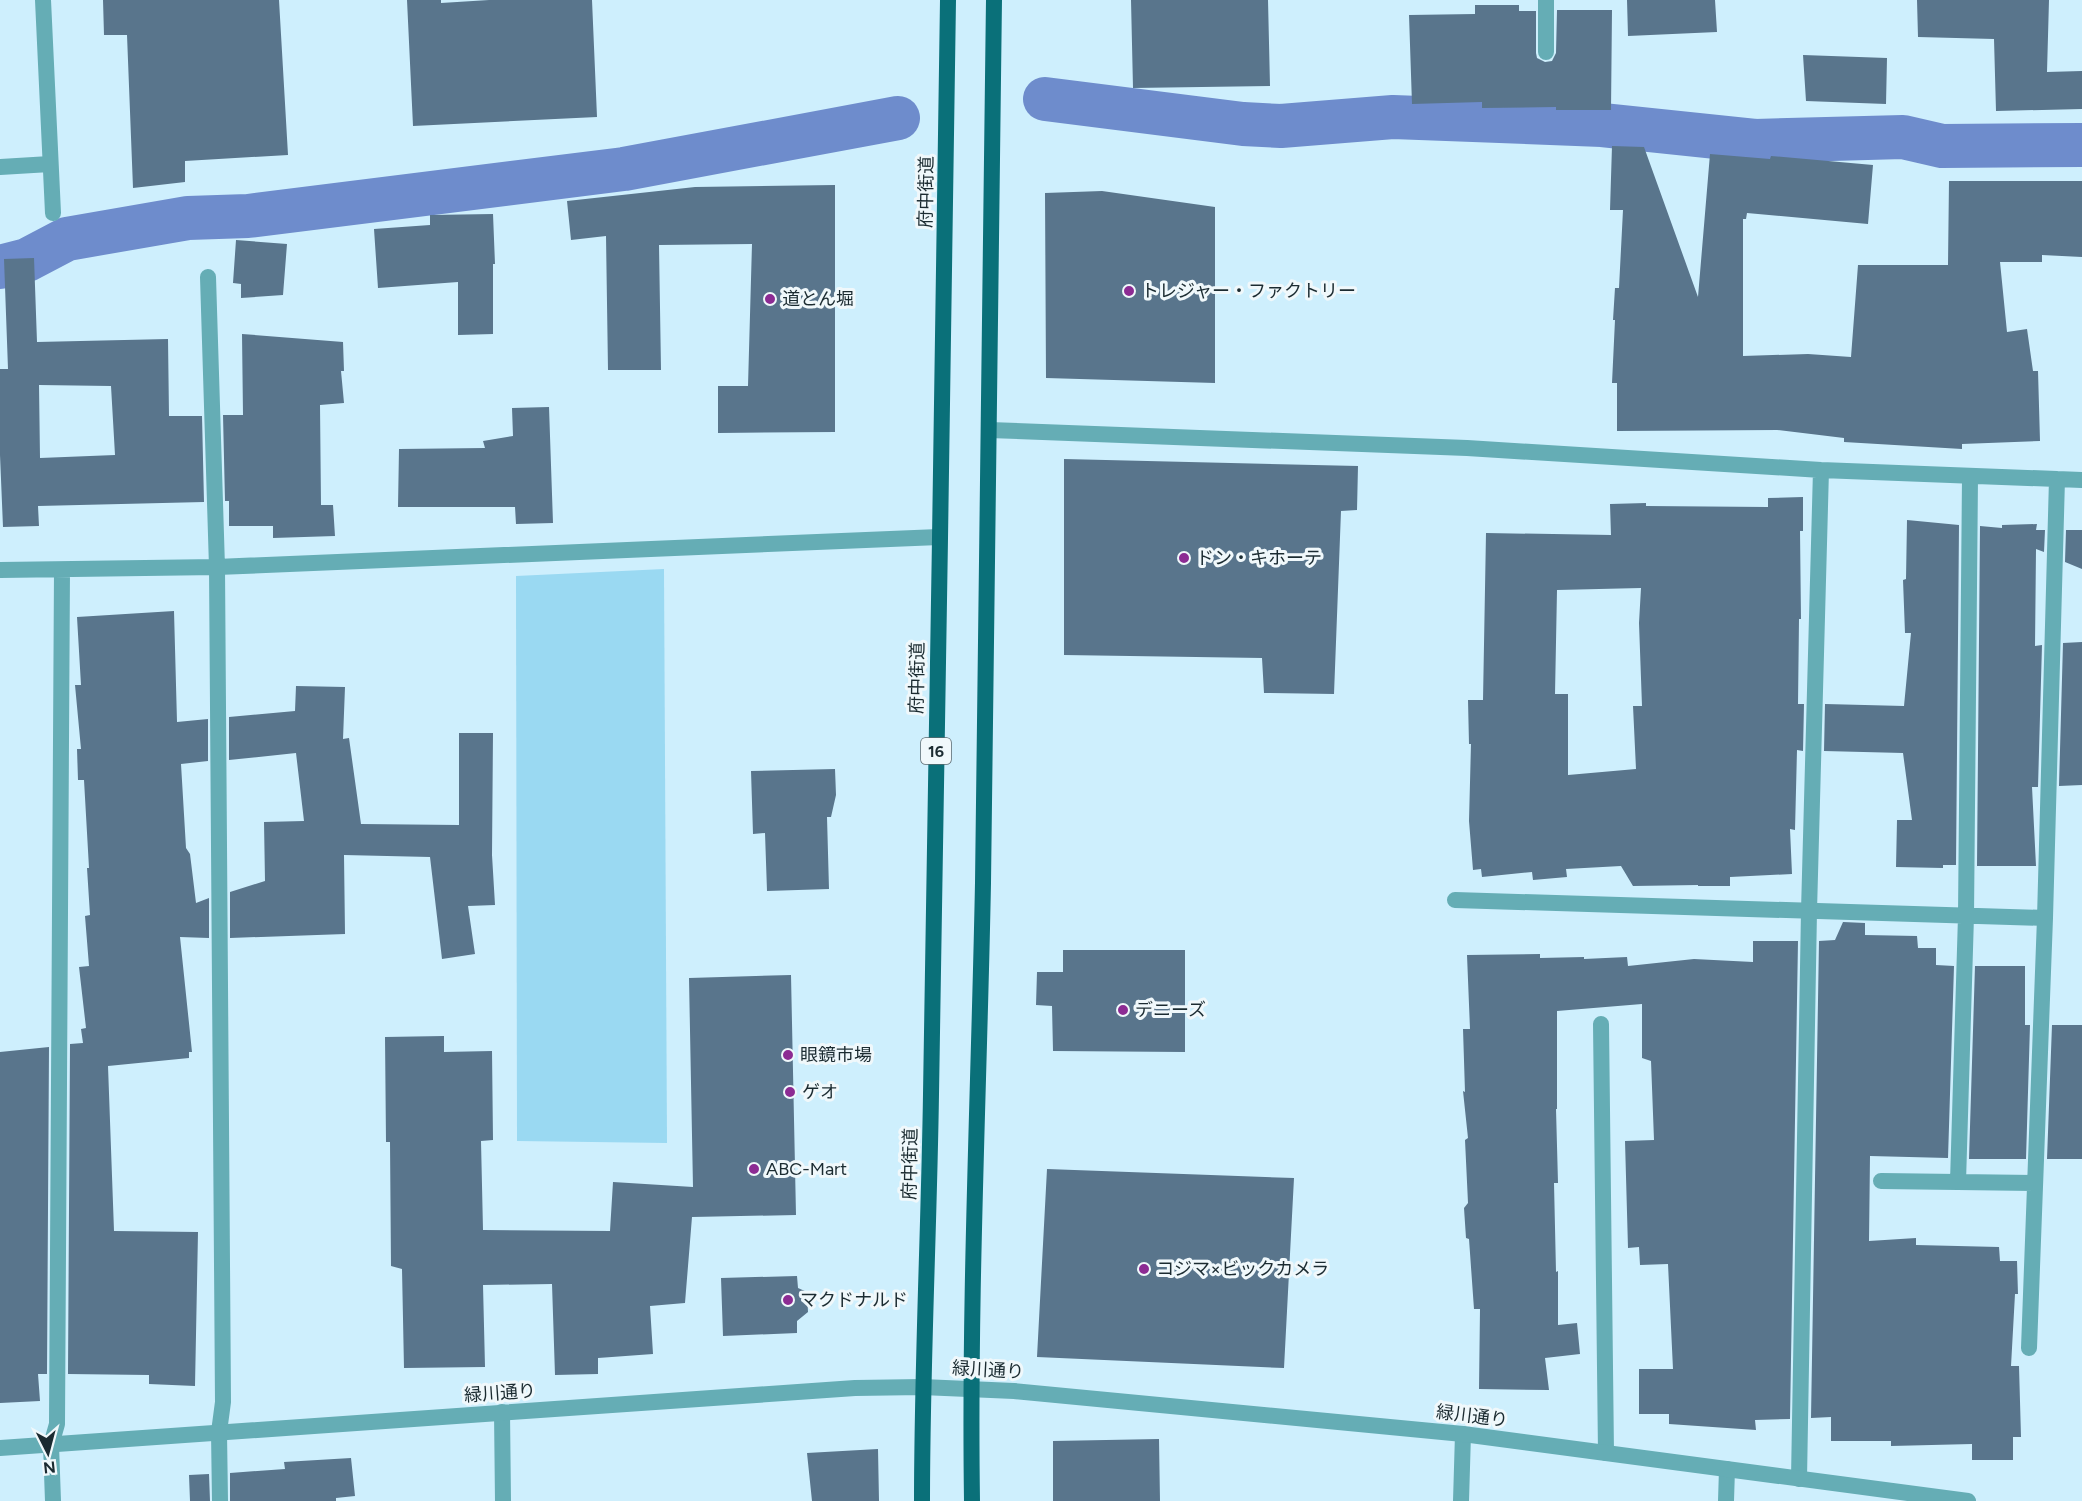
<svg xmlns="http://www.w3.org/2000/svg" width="2082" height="1501" font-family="Figtree,'Noto Sans JP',sans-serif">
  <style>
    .green { fill: #9ad9f2 }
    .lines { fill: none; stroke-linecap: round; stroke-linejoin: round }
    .canal { stroke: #6e8ccc; stroke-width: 44 }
    .building { fill: #59758c; fill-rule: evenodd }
    .minor { stroke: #65adb5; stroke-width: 16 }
    .tertiary { stroke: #65adb5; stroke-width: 16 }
    .primary { stroke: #0a7079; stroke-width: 16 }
    .poi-dot { fill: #8c2b93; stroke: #f0f8fb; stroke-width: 2 }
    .labels { text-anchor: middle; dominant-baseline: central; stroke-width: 6; stroke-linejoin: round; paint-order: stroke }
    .shield { fill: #f0f8fb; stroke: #5b686e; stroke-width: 1.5 }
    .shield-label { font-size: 16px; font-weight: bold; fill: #1b2b31 }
    .street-label { font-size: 18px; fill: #1b2b31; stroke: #f0f8fb }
    .poi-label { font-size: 18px; fill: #1b2b31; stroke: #f0f8fb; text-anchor: start }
  </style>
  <rect width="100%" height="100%" fill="#ceeffd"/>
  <path class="green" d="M664,569L667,1143L517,1141L516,576Z"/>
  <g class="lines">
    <path class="canal" d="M1045,99L1243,124L1281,126L1393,117L1602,125L1755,141L1903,137L1942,146L2082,145
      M0,267L27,260L67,239L188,218L248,216L624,169L898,118"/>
  </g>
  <path class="building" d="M103,0H279L288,155L185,161V182L133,188L127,35H104Z
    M407,0H441V3L489,0H592L597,117L413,126Z
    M1131,0H1268L1270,86L1133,88Z
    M1627,0H1715L1717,32L1628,36Z
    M1917,0H2049L2047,72L2082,71V109L1996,111L1994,39L1918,37Z
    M1475,5H1519V11H1536V53L1537,58L1545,62L1552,61L1556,53L1557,10H1612L1611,110H1556V107L1482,108V102L1412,104L1409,15L1475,14Z
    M1803,55L1887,58L1886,104L1806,101Z
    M1612,146L1644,147L1698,297L1710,154L1770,159L1771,156L1873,165L1868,224L1747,213L1746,219H1743V356L1808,354L1851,357L1858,265H1948L1949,181H2082V257L2042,255V262H2000L2007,332L2027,329L2033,371H2038L2040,441L1962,444V449L1844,442V438L1777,430L1617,431V383H1612L1615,320H1613L1615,288H1619L1623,210H1610Z
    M835,185V432L718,433V386H748L752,244L659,245L661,370H608L606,236L571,240L567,201L695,187Z
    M1102,191L1215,207V383L1046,378L1045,193Z
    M493,214L495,264H493V334L458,335V282L378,288L374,229L430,225V215Z
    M236,240L287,244L283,295L241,298V284L233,283Z
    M34,258L37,342L168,339L169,416H202L204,502L38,506L39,526L3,527L0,455V369H8L4,259ZM39,385L111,386L115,455L40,458Z
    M242,334L343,342L344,371H341L344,403L320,405L321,505H333L335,536L273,538V526H229V501H225L223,415H243Z
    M549,407L553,523L516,524L515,507H398L399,449L485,448L483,441L513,436L512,408Z
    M1064,459L1358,466L1357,510L1341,511L1334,694L1264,693L1262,658L1064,655Z
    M1803,497V531H1800L1801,619H1799L1798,704H1804L1803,751L1797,750L1795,830L1790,829L1792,874L1730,877V886H1698V885L1633,886L1621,866L1566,869L1567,877L1533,880L1532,872L1482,877L1481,869L1473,870L1469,821L1471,744H1469L1468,700H1483L1486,533L1611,535L1610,504L1646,503V506L1768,507V498ZM1641,588L1639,623L1642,706H1633L1636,769L1568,775V694H1555L1557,590Z
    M1907,520L1959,525L1956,865H1943V868L1896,867L1897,820H1912L1903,753L1824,751L1825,704L1904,706L1911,633H1905L1903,580L1906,579Z
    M2037,524L2036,530H2045L2044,552L2036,549L2035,646L2042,645L2038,787H2032L2036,866H1977L1980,526L2002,528V525Z
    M2066,530H2082V569L2065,562Z
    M174,611L177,722L208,719V761L181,764L186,848L190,854L196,903L209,898V938L180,937L192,1052H189V1058L108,1066L114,1231L198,1232L195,1386L149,1384V1375L68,1374L70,1044L83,1043L81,1029L86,1028L79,967L89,966L85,916L90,915L87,868H89L84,780H78L77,749H81L75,685H81L77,617Z
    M2082,642V785L2059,786L2063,643Z
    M296,686L345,687L343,739L349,738L361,824L459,825V733H493L492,855L495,905L468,906L475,954L442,959L430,857L344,855L345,934L230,938V892L265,881L264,822L304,821L296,753L229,760V717L295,711Z
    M835,769L836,795L831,817H827L829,889L767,891L765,833L753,834L751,771Z
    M1843,922L1865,923V935L1917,936L1918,948H1936V965L1954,966L1948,1158L1870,1156L1869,1241L1916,1238V1245L1999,1247L2000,1261H2017L2018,1294H2015L2011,1366H2019L2021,1437H2013V1460H1972V1444L1891,1446V1441H1831V1417L1811,1418L1819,941L1835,940Z
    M1753,941H1798L1790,1419L1755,1420L1756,1430L1669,1424V1414H1639V1369H1673L1668,1264L1640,1265L1639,1247L1628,1248L1625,1141L1654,1140L1651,1061L1642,1058V1004L1557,1011V1109H1556L1558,1183H1554L1556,1272L1558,1271V1325L1577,1323L1580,1354L1545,1358L1549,1390L1479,1389L1480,1309H1474L1469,1239L1466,1238L1464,1208L1468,1203L1465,1140L1468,1138L1463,1091L1465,1092L1463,1029H1470L1467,955L1540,954V958L1584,957V959L1627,957L1628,966L1694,959L1753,962Z
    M1063,950H1185V1052L1053,1051L1052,1006L1036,1005L1037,972H1063Z
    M1975,966H2025V1025H2030L2026,1159H1969Z
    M791,975L796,1215L692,1217L685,1303L650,1306L653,1354L598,1358V1374L555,1375L552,1284L483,1285L485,1367L404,1368L402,1269L391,1266L390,1142H386L385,1037L444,1036V1052L492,1051L493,1140L481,1141L483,1230L610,1231L613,1182L693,1187L689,978Z
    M2052,1025H2082V1159H2047Z
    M49,1047L47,1374H38L40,1401L0,1403V1052Z
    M1047,1169L1294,1178L1284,1368L1037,1357Z
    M797,1276L798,1288L807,1292L808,1312L797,1321V1333L723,1336L721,1278Z
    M1159,1439L1160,1501H1053V1441Z
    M878,1449L879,1501H812L807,1453Z
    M351,1458L355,1496L336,1498V1501H230V1473L285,1469L284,1462Z
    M209,1474L210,1501H190L189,1475Z"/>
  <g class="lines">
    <path class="minor" d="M43,0L53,213
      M1546,52V0
      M0,167L50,164
      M208,277L217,567L223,1402L219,1432L220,1501
      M989,430L1467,448L1821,470L2082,480
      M0,570L217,567L939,537
      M1455,900L2045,918
      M1601,1024L1606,1453
      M1881,1181L2035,1183
      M1958,1182L1966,916L1970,477
      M2029,1348L2045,918L2057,479
      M502,1412L503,1501
      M1799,1479L1809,911L1821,470
      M53,1501L51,1445L57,1424L62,570
      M1461,1501L1463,1434
      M1726,1501L1727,1469"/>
    <path class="tertiary" d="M0,1448L855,1388L922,1387L1014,1391L1463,1434L1968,1501"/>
    <path class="primary" d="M922,1501C922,1365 929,1230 931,1094C938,729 942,365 948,0
      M972,1501C969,1295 979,1089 983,883C988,588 990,294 994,0"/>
  </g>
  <g class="poi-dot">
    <circle cx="1129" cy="291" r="6"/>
    <circle cx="770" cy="299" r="6"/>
    <circle cx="1184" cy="558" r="6"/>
    <circle cx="1123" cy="1010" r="6"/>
    <circle cx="788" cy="1055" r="6"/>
    <circle cx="790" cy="1092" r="6"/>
    <circle cx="754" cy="1169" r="6"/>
    <circle cx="1144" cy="1269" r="6"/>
    <circle cx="788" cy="1300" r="6"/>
  </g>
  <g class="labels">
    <rect class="shield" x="921" y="738" width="30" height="26" rx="4.5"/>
    <g class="shield-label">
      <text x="936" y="751">16</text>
    </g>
    <g class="street-label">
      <text transform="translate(926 192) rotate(-89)">府中街道</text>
      <text transform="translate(917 678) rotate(-89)">府中街道</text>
      <text transform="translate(910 1164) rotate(-89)">府中街道</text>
      <text transform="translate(988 1370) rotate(3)">緑川通り</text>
      <text transform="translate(500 1393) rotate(-4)">緑川通り</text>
      <text transform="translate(1472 1416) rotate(7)">緑川通り</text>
    </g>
    <g class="poi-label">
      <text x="1141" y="291">トレジャー・ファクトリー</text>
      <text x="782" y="299">道とん堀</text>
      <text x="1196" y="558">ドン・キホーテ</text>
      <text x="1135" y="1010">デニーズ</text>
      <text x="800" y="1055">眼鏡市場</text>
      <text x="802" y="1092">ゲオ</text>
      <text x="766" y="1169">ABC-Mart</text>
      <text x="1156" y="1269">コジマ×ビックカメラ</text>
      <text x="800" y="1300">マクドナルド</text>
    </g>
  </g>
  <g transform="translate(48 1453) rotate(174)" stroke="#f0f8fb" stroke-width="4.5" paint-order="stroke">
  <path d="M0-4.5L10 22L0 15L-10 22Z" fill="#1b2b31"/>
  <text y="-9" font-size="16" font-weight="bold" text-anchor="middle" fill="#1b2b31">N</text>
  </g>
</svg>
